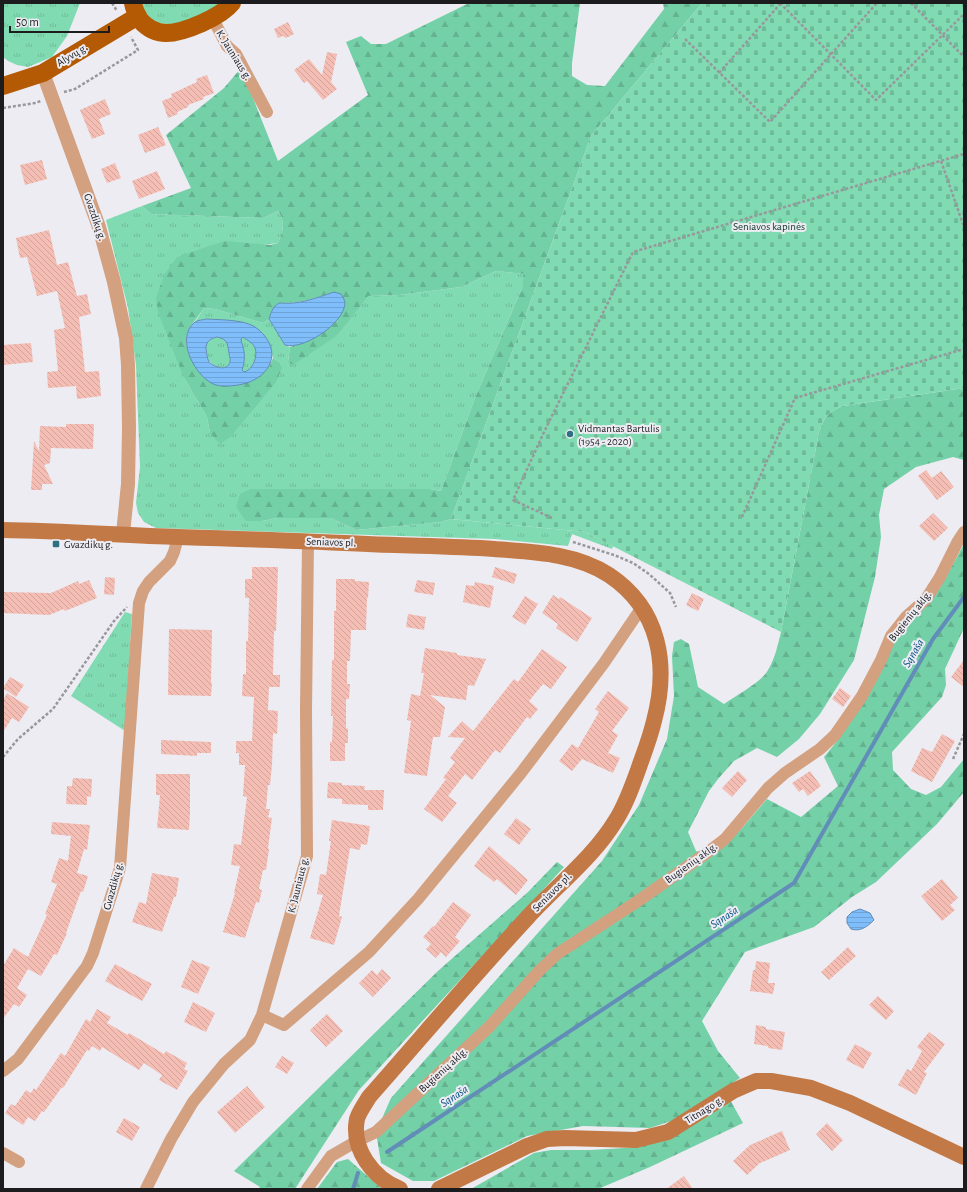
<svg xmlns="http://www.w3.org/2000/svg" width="967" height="1192" font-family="'Alegreya Sans',sans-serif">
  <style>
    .grass { fill: url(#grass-tufts) }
    .forest { fill: url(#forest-firs) }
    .cemetery { fill: url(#cemetery-stones) }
    .water { fill: url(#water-rules); stroke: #618db8; fill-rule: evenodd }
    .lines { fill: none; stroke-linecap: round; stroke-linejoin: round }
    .stream { stroke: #618db8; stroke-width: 4 }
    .building { fill: url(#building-back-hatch) }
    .path { stroke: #97979c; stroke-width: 2.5; stroke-dasharray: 3 2; stroke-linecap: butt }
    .minor { stroke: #d3a080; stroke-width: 12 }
    .tertiary { stroke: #d3a080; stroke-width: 14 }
    .secondary { stroke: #c37946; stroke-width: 16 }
    .primary { stroke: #b55a04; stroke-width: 18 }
    .poi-dot { fill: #2d7182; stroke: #ececf2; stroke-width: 1.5 }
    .labels { text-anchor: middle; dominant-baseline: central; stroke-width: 4; stroke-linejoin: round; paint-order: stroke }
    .street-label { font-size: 11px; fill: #1c1c1f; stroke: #ececf2 }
    .park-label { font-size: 11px; fill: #0b3525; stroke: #ececf2 }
    .poi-label { font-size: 11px; fill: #1c1c1f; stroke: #ececf2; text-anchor: start }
    .water-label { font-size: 12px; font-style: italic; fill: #075085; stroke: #ececf2 }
  </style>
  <defs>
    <pattern id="grass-tufts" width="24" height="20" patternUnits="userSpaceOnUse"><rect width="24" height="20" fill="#81dbb2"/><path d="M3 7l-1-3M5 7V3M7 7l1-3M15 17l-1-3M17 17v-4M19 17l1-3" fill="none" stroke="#6fbb99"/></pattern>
    <pattern id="forest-firs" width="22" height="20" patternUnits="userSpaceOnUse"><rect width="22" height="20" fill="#74d0a7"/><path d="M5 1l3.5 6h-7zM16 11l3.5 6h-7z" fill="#64b28f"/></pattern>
    <pattern id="cemetery-stones" width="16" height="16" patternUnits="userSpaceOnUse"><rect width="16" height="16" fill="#81dbb2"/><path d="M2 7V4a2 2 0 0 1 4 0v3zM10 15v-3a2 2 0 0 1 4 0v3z" fill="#6fbb99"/></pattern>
    <pattern id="water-rules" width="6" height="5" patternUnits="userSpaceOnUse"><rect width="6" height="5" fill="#7fbefa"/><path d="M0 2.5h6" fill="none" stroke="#6da3d6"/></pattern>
    <pattern id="building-back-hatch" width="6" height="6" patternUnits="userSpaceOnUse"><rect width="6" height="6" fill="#f5beb5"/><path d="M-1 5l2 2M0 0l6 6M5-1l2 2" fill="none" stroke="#d1a39b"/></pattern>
  </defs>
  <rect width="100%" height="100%" fill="#ececf2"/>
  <path class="grass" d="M3,3H80L67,36L52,57L28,67L17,65L8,61L3,57Z
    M141,3H222L217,8C191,18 154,41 141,3Z
    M142,206L151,214L263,218L278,211C286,222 283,231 278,243L177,257L183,376L207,417L210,433L279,362L273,358L269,343L206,319L195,322L204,308L215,309L263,323L269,319L285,345L290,347L288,361L338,335L367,296L399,295L461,287L496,271L525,274L522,288L475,398L441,491L430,489H252L262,521L277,518H331L356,530L441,522L451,519L585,532L613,546L612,549L572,534L568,546L495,539L156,528L144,522L138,513L136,503L140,467L136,365L128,308L106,220Z
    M217,337C228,340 227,342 229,353C229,356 231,359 230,362C227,372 214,367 209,361C207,358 207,354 206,349C206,341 210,339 217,337Z
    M243,337C248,340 253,343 255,348C258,356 253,370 244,372L242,370L244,362L241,341V339Z
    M125,612L132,614L125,731L71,696Z"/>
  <path class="forest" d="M469,3H580L572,63V76L587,85L605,86L664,9L663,3H702L591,136L451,519L441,522L356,530L331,518H277L262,521H246L236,507L240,494L251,489H430L441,491L475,398L522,288L524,274L496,271L461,287L399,295L368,296L338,335L293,365L288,362L290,347C312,340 321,334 338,320L334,292C316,298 299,304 279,303C273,308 271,312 269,319L263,323L215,309L204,308C200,314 192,324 189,329C180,347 195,366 206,379L269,367L273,358L279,362L282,368L276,382L243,422L230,437L220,444L210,433L207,417L183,376L158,312L156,298L164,275L177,257L224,241L270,245L278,243C283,231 286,222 278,211L263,218L151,214L142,206L191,188L166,135L224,88L241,68L278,161L368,95L346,42L361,36L371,44H386Z
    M964,388V460L953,457L916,467L884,489L879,515L881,537L875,577L854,660L820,714L799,739L777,757L757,748L734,761L718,779L709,791L688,832L696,851L710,856L743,827L767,799L801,817L838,786L824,757L838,740L896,635L940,588L964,544V628L945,669L946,685L942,697L892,752L893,770L911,789L926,795L941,787L964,759V792L937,824L876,882L852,897L814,927L745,952L702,1021L718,1051L740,1078L680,1118L650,1128L583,1126L527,1136L434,1181H413L381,1163L376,1132L391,1098L602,861L639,805L667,739L674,696L672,656L674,642L681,639L689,644L698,687L724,704C735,696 762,682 768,670C775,659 778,644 781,632L819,432C825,416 828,412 843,406Z
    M557,862L564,867L359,1090L295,1189H259L260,1187L234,1171L439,970L528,892Z
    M729,1098L743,1123L650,1167L598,1189H471L534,1153L551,1150H591L641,1147Z
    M348,1159L382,1189H317L337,1162Z"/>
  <path class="cemetery" d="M702,3H964V388L843,406C828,412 825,416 819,432L781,632L585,532L451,519L591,136Z"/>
  <path class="water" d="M334,292L341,294C344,298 346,303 344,308C339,326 303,350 285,345L269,319L271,313L274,307L279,303C299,305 316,298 334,292Z
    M206,319C221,320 248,319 259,330C283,351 271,377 243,384C234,386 225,387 216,385C196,379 174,338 195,322C198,320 203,320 206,319ZM217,337C228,340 227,342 229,353C229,356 231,359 230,362C227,372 214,367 209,362C207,358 207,354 206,349C206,341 210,339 217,337ZM243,337C247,340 253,343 255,348C258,356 253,370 244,372L242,370C244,364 245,358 244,352C244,347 241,343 241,339Z
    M860,909L870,913L874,920C867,927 860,932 851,929L847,923V917L852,912Z"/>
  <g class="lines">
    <path class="stream" d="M387,1152L794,883L933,639L964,597
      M353,1189L358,1173"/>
  </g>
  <path class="building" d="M288,22L294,34L286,38L283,36L278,38L274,29Z
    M327,52L337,54L331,82L337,89L323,100L307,81L304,83L294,70L309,59L322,75Z
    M207,75L214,93L203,97L204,99L188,105V107L177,112L178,114L168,118L162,101L172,97L171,94L197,82L196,79Z
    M105,99L111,114L99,119L105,134L92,139L80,110Z
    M158,127L166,145L145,153L138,135Z
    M42,160L47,179L25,185L20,165Z
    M115,163L121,178L107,183L101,169Z
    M157,171L165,189L139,199L132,181Z
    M49,230L57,265L68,262L77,296L87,294L91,314L79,317L85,372L99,371L101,396L77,399L76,386L48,388L47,372L58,371L54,330L65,328L57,291L37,296L27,257L20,258L16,238Z
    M31,343L33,362L3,365V345Z
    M66,424H94L93,449L51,448L50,463L44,465L53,484H42V490H31L34,441L39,451L40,426L66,427Z
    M926,470L932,478L941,471L954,487L937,500L918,476Z
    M933,513L948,528L934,541L919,526Z
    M252,567H278L276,631H274L273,675H280V687H269L268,710L278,711L277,734L273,733L272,765L270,785H268L266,809H270L268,817L272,818L268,848L269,849L266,870H263L259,889L262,890L259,903L256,902L245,938L223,932L235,893H234L240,866L231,865L234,844L241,845L247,797L243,796L245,765H239V753H236V741H252L254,697L242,696L243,674H246V641H248L249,598H245V579H252Z
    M495,567L517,574L514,584L492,577Z
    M105,577L115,578L114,595L104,594Z
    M336,579H355V581L369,582L368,598H367L366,630H351L350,661H347V684H350L349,699H346V728L348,729V743H345V761H330V742H332L333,716H331L332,660H334V611H336Z
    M89,580L97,598L65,611L64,609L49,615L3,613V592L51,593L78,581L79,584Z
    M417,580L435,583L433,595L414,592Z
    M475,582L494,586L490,608L463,602L466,585L474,586Z
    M692,593L704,599L698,611L686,605Z
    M553,595L559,599L560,597L592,618L577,642L556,628L558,624L542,613Z
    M525,596L538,604L525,625L512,617Z
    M408,614L426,617L424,630L406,627Z
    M169,629L212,630L211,682L212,683L211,696L168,695Z
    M425,648L457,653V655L486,659L474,686L468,685L466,700L430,695L445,707L440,737H433L427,776L404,773L411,721L407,720L411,694L420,696L424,673H421Z
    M542,649L567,667L551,689L543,684L529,701L538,709L530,719L527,717L500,753L495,750L472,780L465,774L448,796L457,803L442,822L424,809L446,779L443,778L455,762L450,758L465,738L448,737L462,721L473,731L514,679L518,682Z
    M964,660V687L951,677Z
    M10,677L24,685L16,697L3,688Z
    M840,688L851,696L843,707L832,699Z
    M608,691L629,708L612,731L618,735L608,753L620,758L613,773L582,759L572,771L559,761L572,744L578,748L599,712L595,709Z
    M7,693L29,707L19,722L12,718L3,732V700Z
    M942,734L955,741L932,782L911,771L922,748L932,752Z
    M161,740L211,742V753H197V756L161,754Z
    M738,771L747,780L732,797L722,788Z
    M810,771L821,786L808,796L803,789L799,792L792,783Z
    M156,774H190V813L189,830L157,828L160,795H156Z
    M73,778L92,779L91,797L87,796V805L66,804L67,786H72Z
    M328,782L342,783V785L365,786L364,790H384L383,810H368V805L342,804V799L327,798Z
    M516,818L531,829L519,845L504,834Z
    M332,820L370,826L367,845L361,844L360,850L350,848L339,916L342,917L334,945L310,938L323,895L317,894L320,874L326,875L331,841H329Z
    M52,822L90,825L87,850L84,849L77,873L88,876L83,892L81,891L66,933H67L57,955L54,954L41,976L28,969L17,988L27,995L19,1007L14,1004L3,1019V966L14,948L28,957L47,915L45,914L57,884L51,882L59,858L68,861L71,836L51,834Z
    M489,846L528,880L516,895L497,879L494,882L474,866Z
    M152,873L179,878L176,897H174L162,932L132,922L139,902L146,904Z
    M942,879L958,898L950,905L955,910L942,921L921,896Z
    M453,902L471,915L455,937L460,941L446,957L441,952L436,958L426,949L431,944L423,937L433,926L434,927Z
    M848,947L856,956L829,980L821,972Z
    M192,960L210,967L198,994L181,987Z
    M756,961L770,963L768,983H775L773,994L750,991L753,970H755Z
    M115,964L152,984L142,1001L105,981Z
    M382,969L391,978L373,997L359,983L372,970L377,975Z
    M878,996L894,1011L886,1020L869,1005Z
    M193,1002L215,1013L206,1032L184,1022Z
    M97,1009L111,1017L107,1023L128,1035L129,1033L164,1054L166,1051L187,1063L184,1069L188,1071L177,1090L159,1080L162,1075L144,1063L139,1070L102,1047L100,1051L92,1046L89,1051L87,1050L63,1088L62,1087L44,1112L42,1111L35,1121L28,1117L23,1125L5,1113L11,1104L15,1106L26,1090L31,1093L34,1088L36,1090L61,1053L65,1056L86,1019L90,1022Z
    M327,1014L343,1031L326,1047L310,1030Z
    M756,1025L766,1027V1029L785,1032L782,1050L768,1048V1046L754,1044Z
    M929,1032L945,1044L924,1072L927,1073L916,1095L898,1085L907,1069L911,1071L922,1051L917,1047Z
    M855,1044L872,1053L863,1069L846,1060Z
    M282,1056L294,1063L287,1074L275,1067Z
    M247,1086L265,1107L235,1133L217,1112Z
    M124,1118L140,1127L132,1141L116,1132Z
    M827,1123L843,1140L832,1151L816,1134Z
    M782,1131L790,1150L760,1163L747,1175L733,1161L750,1145Z
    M684,1176L693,1189H666Z"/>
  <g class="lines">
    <path class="path" d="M112,3L117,11
      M780,3L876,100L964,14
      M911,3L964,57
      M685,39L770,122L877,3
      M719,73L781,3
      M64,92L75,89L138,50L131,37
      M3,108L35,103L41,101
      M941,161L964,227
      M742,517L795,398L964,349
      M552,518L513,500L544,432L633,252L964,154
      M573,542L614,555L633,563L649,574L670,593L676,607
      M3,757L18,739L53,709L114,621L127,607
      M953,759L964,734"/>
    <path class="minor" d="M213,19L227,46L236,54L267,112
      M262,1015L284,1025L369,952L418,899L521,773L604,663L642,607
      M3,1071L18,1059L87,966L93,953L120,868L139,603L143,591L149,582L170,561L174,552L178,537
      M3,1153L19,1162
      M146,1189L171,1139L193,1102L224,1064L250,1040L262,1015L307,856L306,710L308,541
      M307,1189L331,1156L357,1141L376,1132L489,1027L539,971L557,954L638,901L708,852L725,839L768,788L785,773L820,749L835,735L862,696L881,660L891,636L906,617L926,599L940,577L958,541L964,532"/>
    <path class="tertiary" d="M43,73L99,227L114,282L126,338L128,365L129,428L128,484L123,534"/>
    <path class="secondary" d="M3,530C62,531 120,535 179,537C242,539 305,541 368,544C410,546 452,546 494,549C533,552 575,553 609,575C660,609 669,665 654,721C651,733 647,745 643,756C635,778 628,801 616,820C593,858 557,885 527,918C473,976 422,1037 369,1097C365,1104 359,1112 357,1119C351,1149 373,1178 400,1189
      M439,1189L527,1146L547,1139L565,1138L636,1140L668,1132L733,1091L756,1081H771L811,1088L850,1103L964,1157"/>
    <path class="primary" d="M133,3C134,9 137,15 140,20C147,28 156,33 166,33C184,33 221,17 232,3
      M3,86L43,73L138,16"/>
  </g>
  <g class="poi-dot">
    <circle cx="570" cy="434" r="4"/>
    <rect x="52" y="540" width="8" height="8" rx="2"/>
  </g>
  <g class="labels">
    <g class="street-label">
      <text transform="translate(72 55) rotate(-31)">Alyvų g.</text>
      <text transform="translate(234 55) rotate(58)">K. Jauniaus g.</text>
      <text transform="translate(95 217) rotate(71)">Gvazdikų g.</text>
      <text transform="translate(331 542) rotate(2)">Seniavos pl.</text>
      <text transform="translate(910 616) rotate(-51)">Bugienių aklg.</text>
      <text transform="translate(691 863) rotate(-36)">Bugienių aklg.</text>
      <text transform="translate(298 885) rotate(-76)">K. Jauniaus g.</text>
      <text transform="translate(113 886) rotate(-75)">Gvazdikų g.</text>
      <text transform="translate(552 892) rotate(-45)">Seniavos pl.</text>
      <text transform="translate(443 1070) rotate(-42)">Bugienių aklg.</text>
      <text transform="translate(704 1110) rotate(-32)">Titnago g.</text>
    </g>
    <g class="park-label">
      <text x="769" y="226">Seniavos kapinės</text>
    </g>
    <g class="poi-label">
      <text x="578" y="428">Vidmantas Bartulis<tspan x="578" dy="13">(1954 - 2020)</tspan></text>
      <text x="64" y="544">Gvazdikų g.</text>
    </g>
    <g class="water-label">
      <text transform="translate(913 653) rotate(-60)">Sąnaša</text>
      <text transform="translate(724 917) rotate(-33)">Sąnaša</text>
      <text transform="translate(454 1096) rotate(-33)">Sąnaša</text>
    </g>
  </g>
  <rect width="967" height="1192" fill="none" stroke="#1c1c1f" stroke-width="8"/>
  <path d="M10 26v6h99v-6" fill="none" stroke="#1c1c1f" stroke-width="2"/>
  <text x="16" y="26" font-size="12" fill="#1c1c1f" stroke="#ececf2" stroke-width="3" paint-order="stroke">50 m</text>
</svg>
